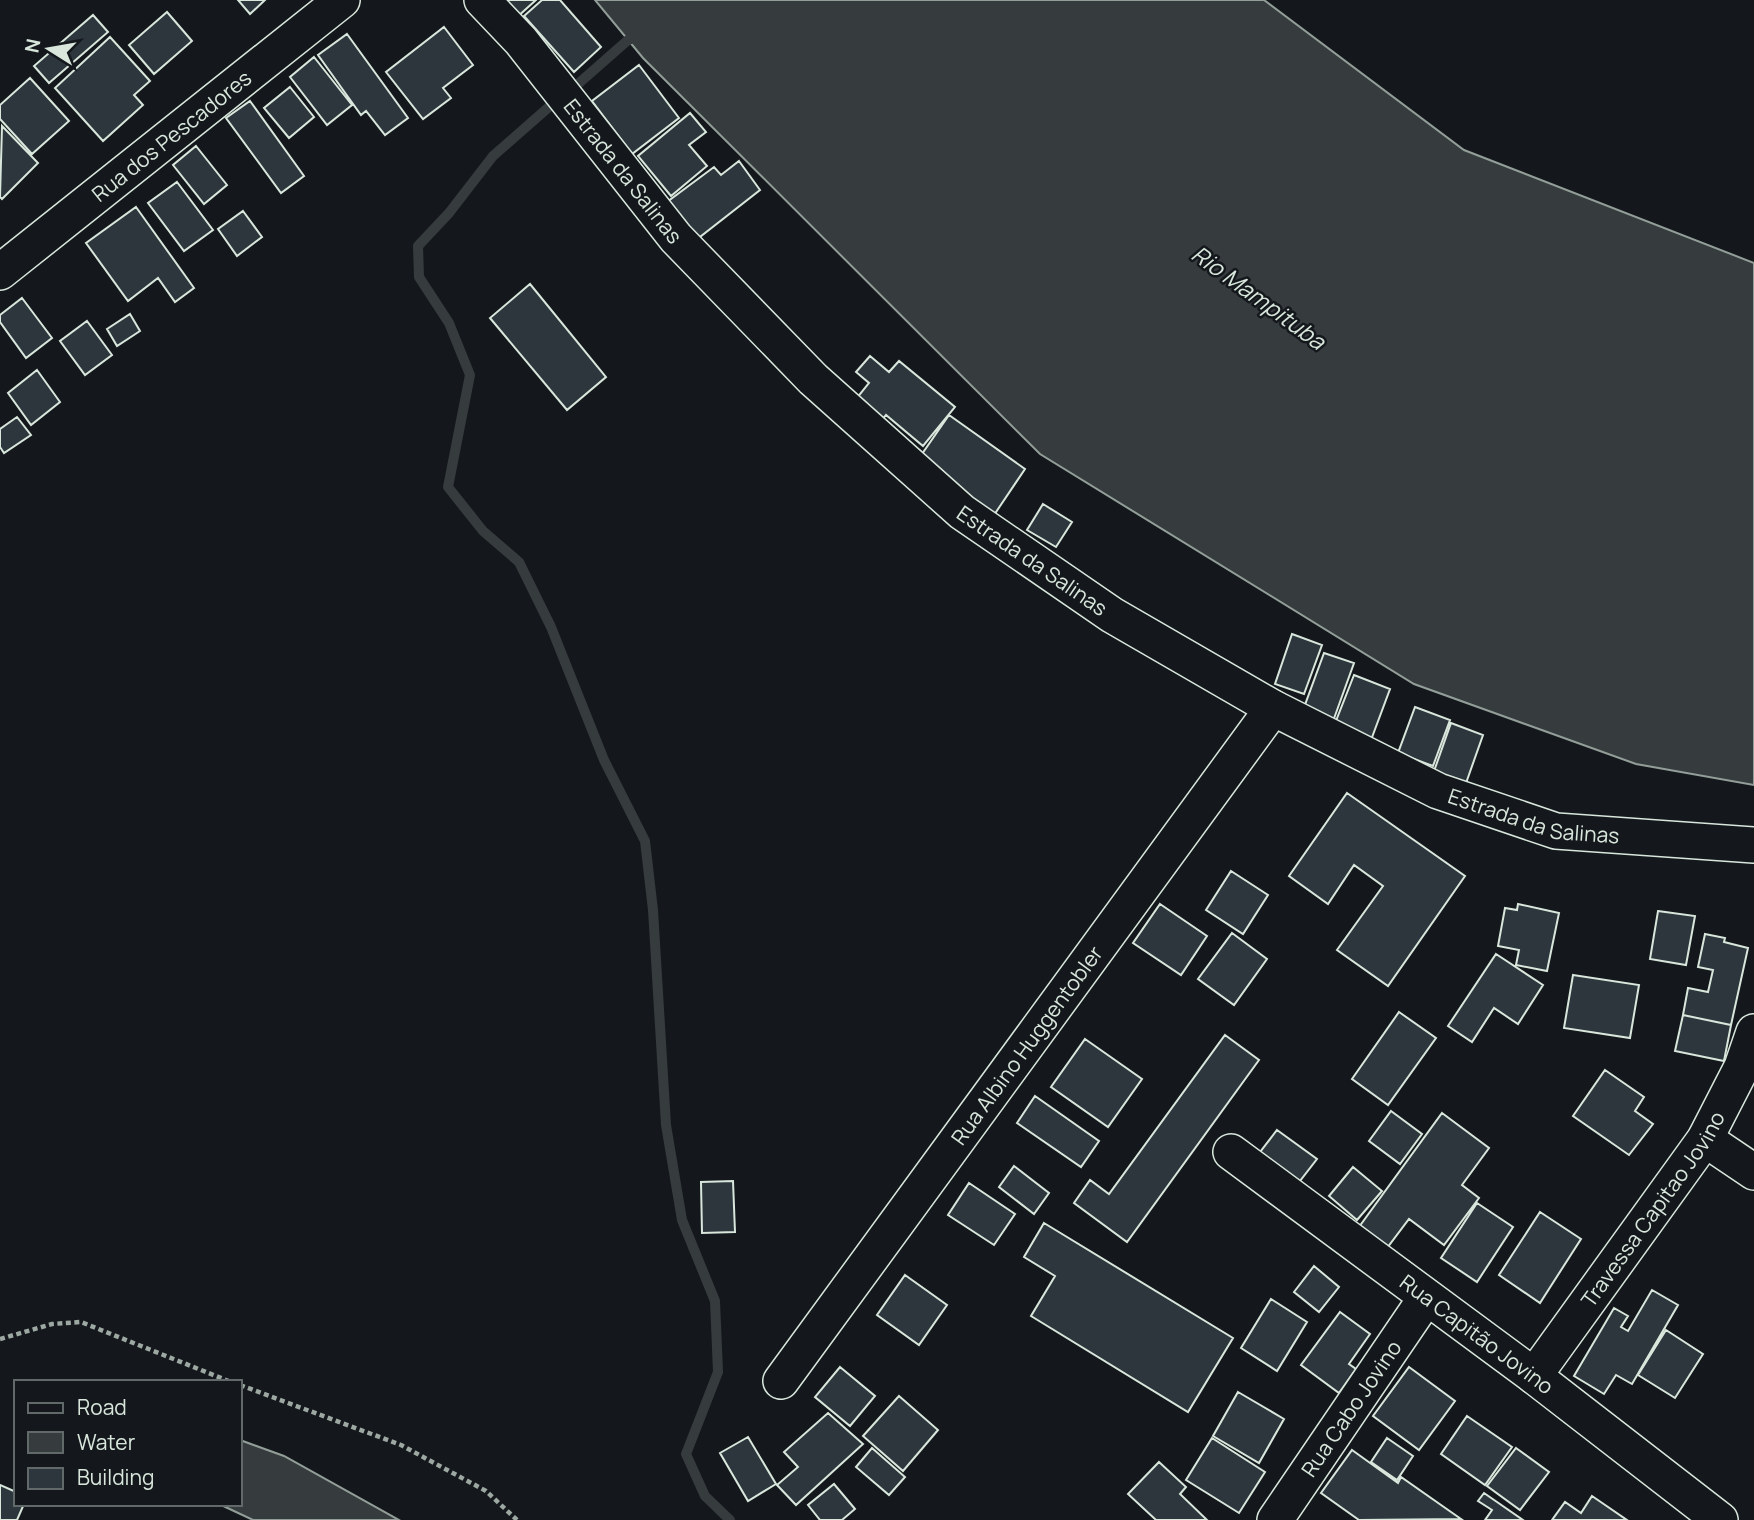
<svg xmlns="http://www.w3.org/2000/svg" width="1754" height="1520" font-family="Manrope,sans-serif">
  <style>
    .water { fill: #363b3e; stroke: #939e99; stroke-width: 2 }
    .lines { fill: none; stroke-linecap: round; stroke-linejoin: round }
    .stream { stroke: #363b3e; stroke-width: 10 }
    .building { fill: #2c363c; stroke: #d8e6dc; stroke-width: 2 }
    .minor-casing { stroke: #d8e6dc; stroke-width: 38 }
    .path { stroke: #9da8a2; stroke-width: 4.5; stroke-dasharray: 5 3.5; stroke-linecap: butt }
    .minor { stroke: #14181c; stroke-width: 35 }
    .labels { text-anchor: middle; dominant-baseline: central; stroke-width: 5; stroke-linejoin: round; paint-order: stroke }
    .street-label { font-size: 21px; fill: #d8e6dc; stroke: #14181c }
    .water-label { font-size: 23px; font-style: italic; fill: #d8e6dc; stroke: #14181c }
  </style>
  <rect width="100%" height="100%" fill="#14181c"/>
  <path class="water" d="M595,0H1264L1464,150L1754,263V785L1636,764L1414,684L1040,454L643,58Z
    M240,1440L284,1456L399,1520H253L219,1504H240Z"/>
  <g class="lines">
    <path class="stream" d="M570,91L628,40L641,35
      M558,99L493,156L449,213L418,246L419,277L449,323L470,375L448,487L483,531L519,562L551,627L604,760L645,841L653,910L666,1125L682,1220L715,1301L718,1372L686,1454L705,1496L730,1520"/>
  </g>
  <path class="building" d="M238,0H265L250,14Z
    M501,0H536L516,18Z
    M542,0H560L601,47L574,72L524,16Z
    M167,12L192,41L154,74L129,45Z
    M93,15L108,32L49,83L34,66Z
    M444,27L473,65L443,88L451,98L423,119L386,72Z
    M347,34L408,118L385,135L366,111L361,115L318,55Z
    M110,37L150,81L134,95L143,105L103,141L55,88Z
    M314,57L352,105L327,125L290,77Z
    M639,65L679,118L632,154L592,101Z
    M30,78L69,121L32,154L0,119V105Z
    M290,87L314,117L289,138L264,108Z
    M250,101L304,176L281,193L226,118Z
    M690,113L706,132L689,145L707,166L671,196L638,156Z
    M2,126L38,163L2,199L0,197Z
    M196,146L227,185L204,204L173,165Z
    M739,161L760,190L696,240L667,202L714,167L721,175Z
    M177,182L213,230L184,251L148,203Z
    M136,207L194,288L175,302L158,278L128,301L86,243Z
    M243,211L262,237L237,256L218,229Z
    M530,284L606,377L567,410L490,318Z
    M22,298L52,338L26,358L0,322V315Z
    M130,314L140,331L117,346L107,329Z
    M87,321L112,355L85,375L60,341Z
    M870,356L889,372L899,361L955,407L923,446L886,415L878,425L852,404L869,383L856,372Z
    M37,370L60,402L31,425L8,393Z
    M949,415L1025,469L990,521L913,467Z
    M17,417L31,435L4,453L0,447V429Z
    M1043,504L1072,522L1056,547L1027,530Z
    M1292,634L1322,645L1304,694L1275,684Z
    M1324,653L1354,663L1332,724L1302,713Z
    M1354,675L1390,689L1371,740L1334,726Z
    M1415,707L1450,720L1433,766L1398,753Z
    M1451,723L1483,735L1465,786L1433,774Z
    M1347,793L1465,876L1388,986L1337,950L1383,886L1354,865L1328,904L1289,876Z
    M1231,871L1268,895L1243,934L1206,910Z
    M1160,904L1207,936L1181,975L1133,943Z
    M1518,904L1559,913L1547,971L1516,965L1519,950L1498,946L1505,908L1517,910Z
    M1658,911L1695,916L1686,965L1650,959Z
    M1232,933L1267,959L1234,1005L1198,979Z
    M1705,934L1725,938L1724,942L1748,948L1731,1025L1683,1015L1688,988L1708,992L1713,970L1698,967Z
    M1496,954L1543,985L1518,1024L1494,1008L1472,1042L1448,1026Z
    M1573,975L1639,985L1630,1038L1564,1028Z
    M1399,1012L1436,1038L1388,1105L1352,1079Z
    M1683,1015L1731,1025L1724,1061L1675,1051Z
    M1225,1035L1259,1060L1127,1242L1074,1203L1090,1180L1109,1194Z
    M1085,1039L1142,1079L1108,1127L1051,1087Z
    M1605,1070L1644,1097L1635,1111L1653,1124L1629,1155L1573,1116Z
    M1035,1096L1099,1141L1081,1167L1017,1123Z
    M1391,1111L1422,1134L1400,1164L1369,1141Z
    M1442,1113L1489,1148L1462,1185L1479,1198L1444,1245L1409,1219L1387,1248L1359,1227Z
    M1277,1130L1317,1159L1296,1186L1257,1156Z
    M1014,1166L1049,1193L1034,1214L999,1187Z
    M1353,1167L1382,1191L1357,1220L1329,1196Z
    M733,1181L735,1232L702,1233L701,1182Z
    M969,1183L1015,1214L994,1245L948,1215Z
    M1477,1203L1513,1227L1477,1282L1441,1258Z
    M1540,1212L1581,1239L1540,1303L1499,1275Z
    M1044,1223L1233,1338L1188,1412L1031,1316L1055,1276L1024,1257Z
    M1314,1266L1339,1287L1319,1312L1294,1292Z
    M905,1275L947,1305L919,1345L877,1315Z
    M1652,1290L1678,1305L1632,1384L1616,1375L1604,1394L1574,1376L1614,1308L1628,1316L1621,1327L1628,1331Z
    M1271,1299L1307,1322L1277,1371L1241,1348Z
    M1340,1312L1370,1334L1349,1364L1356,1369L1339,1393L1301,1365Z
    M1666,1330L1703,1354L1675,1398L1638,1375Z
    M840,1367L875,1396L850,1426L815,1397Z
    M1409,1367L1455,1401L1419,1450L1373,1416Z
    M1238,1392L1284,1419L1259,1463L1213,1436Z
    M899,1396L938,1430L903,1471L863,1436Z
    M828,1413L863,1444L796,1505L777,1485L798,1467L784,1452Z
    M1467,1416L1512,1447L1485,1485L1441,1454Z
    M748,1437L776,1484L748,1501L720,1453Z
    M1212,1438L1265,1472L1239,1513L1186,1480Z
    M1387,1438L1413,1456L1397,1480L1371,1462Z
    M872,1448L905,1477L889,1495L856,1467Z
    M1516,1448L1549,1472L1520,1510L1487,1486Z
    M1352,1450L1398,1483L1401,1477L1461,1519L1359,1520L1321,1493Z
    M1159,1462L1186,1487L1180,1494L1207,1520H1156L1128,1494Z
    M834,1484L855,1509L842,1520H820L808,1505Z
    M0,1485L16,1492V1504H24L17,1520H0Z
    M1484,1493L1523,1520H1485L1492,1510L1478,1501Z
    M1592,1496L1627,1520H1552L1565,1502L1581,1513Z"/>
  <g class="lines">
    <defs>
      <g id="minor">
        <path id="s1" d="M482,0L521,41L676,238L813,379L962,512L1112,615L1273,708L1438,791L1556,831L1754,845"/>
        <path id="s2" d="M0,272L342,0"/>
        <path d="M1705,1139L1754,1172"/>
        <path id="s3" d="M1231,1152L1534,1376L1720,1520"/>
        <path id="s4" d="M1534,1376L1705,1139L1742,1067L1754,1032"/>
        <path id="s5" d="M781,1381L1273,708"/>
        <path id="s6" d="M1275,1520L1426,1298"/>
      </g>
    </defs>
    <use href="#minor" class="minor-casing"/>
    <path class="path" d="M0,1339L52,1324L81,1322L231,1382
      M240,1385L401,1445L486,1491L517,1520"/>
    <use href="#minor" class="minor"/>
  </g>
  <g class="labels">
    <g class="street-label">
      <text stroke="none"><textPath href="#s2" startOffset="219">Rua dos Pescadores</textPath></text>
      <text stroke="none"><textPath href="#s1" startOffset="222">Estrada da Salinas</textPath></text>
      <text stroke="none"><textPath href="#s1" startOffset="789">Estrada da Salinas</textPath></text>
      <text stroke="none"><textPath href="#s1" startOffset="1356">Estrada da Salinas</textPath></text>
      <text stroke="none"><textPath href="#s5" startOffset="416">Rua Albino Huggentobler</textPath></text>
      <text stroke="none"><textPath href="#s4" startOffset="205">Travessa Capitao Jovino</textPath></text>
      <text stroke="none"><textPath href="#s3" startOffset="306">Rua Capitão Jovino</textPath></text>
      <text stroke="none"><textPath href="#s6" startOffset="135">Rua Cabo Jovino</textPath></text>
    </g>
    <g class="water-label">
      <text transform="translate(1259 297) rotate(36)">Rio Mampituba</text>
    </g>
  </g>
  <rect x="14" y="1380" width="228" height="126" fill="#14181c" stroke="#626a69" stroke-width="2"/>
  <rect x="28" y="1403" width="35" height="10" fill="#14181c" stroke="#626a69" stroke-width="2"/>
  <text x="77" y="1415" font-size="21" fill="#d8e6dc">Road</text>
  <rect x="28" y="1432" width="35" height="21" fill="#363b3e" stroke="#626a69" stroke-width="2"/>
  <text x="77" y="1450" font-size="21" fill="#d8e6dc">Water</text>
  <rect x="28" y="1468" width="35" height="21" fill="#2c363c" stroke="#626a69" stroke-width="2"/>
  <text x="77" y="1485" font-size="21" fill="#d8e6dc">Building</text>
  <g transform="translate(49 49) rotate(281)" stroke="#14181c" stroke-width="5" paint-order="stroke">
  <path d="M0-5L12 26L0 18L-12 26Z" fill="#d8e6dc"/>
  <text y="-10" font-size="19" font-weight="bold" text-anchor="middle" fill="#d8e6dc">N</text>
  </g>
</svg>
